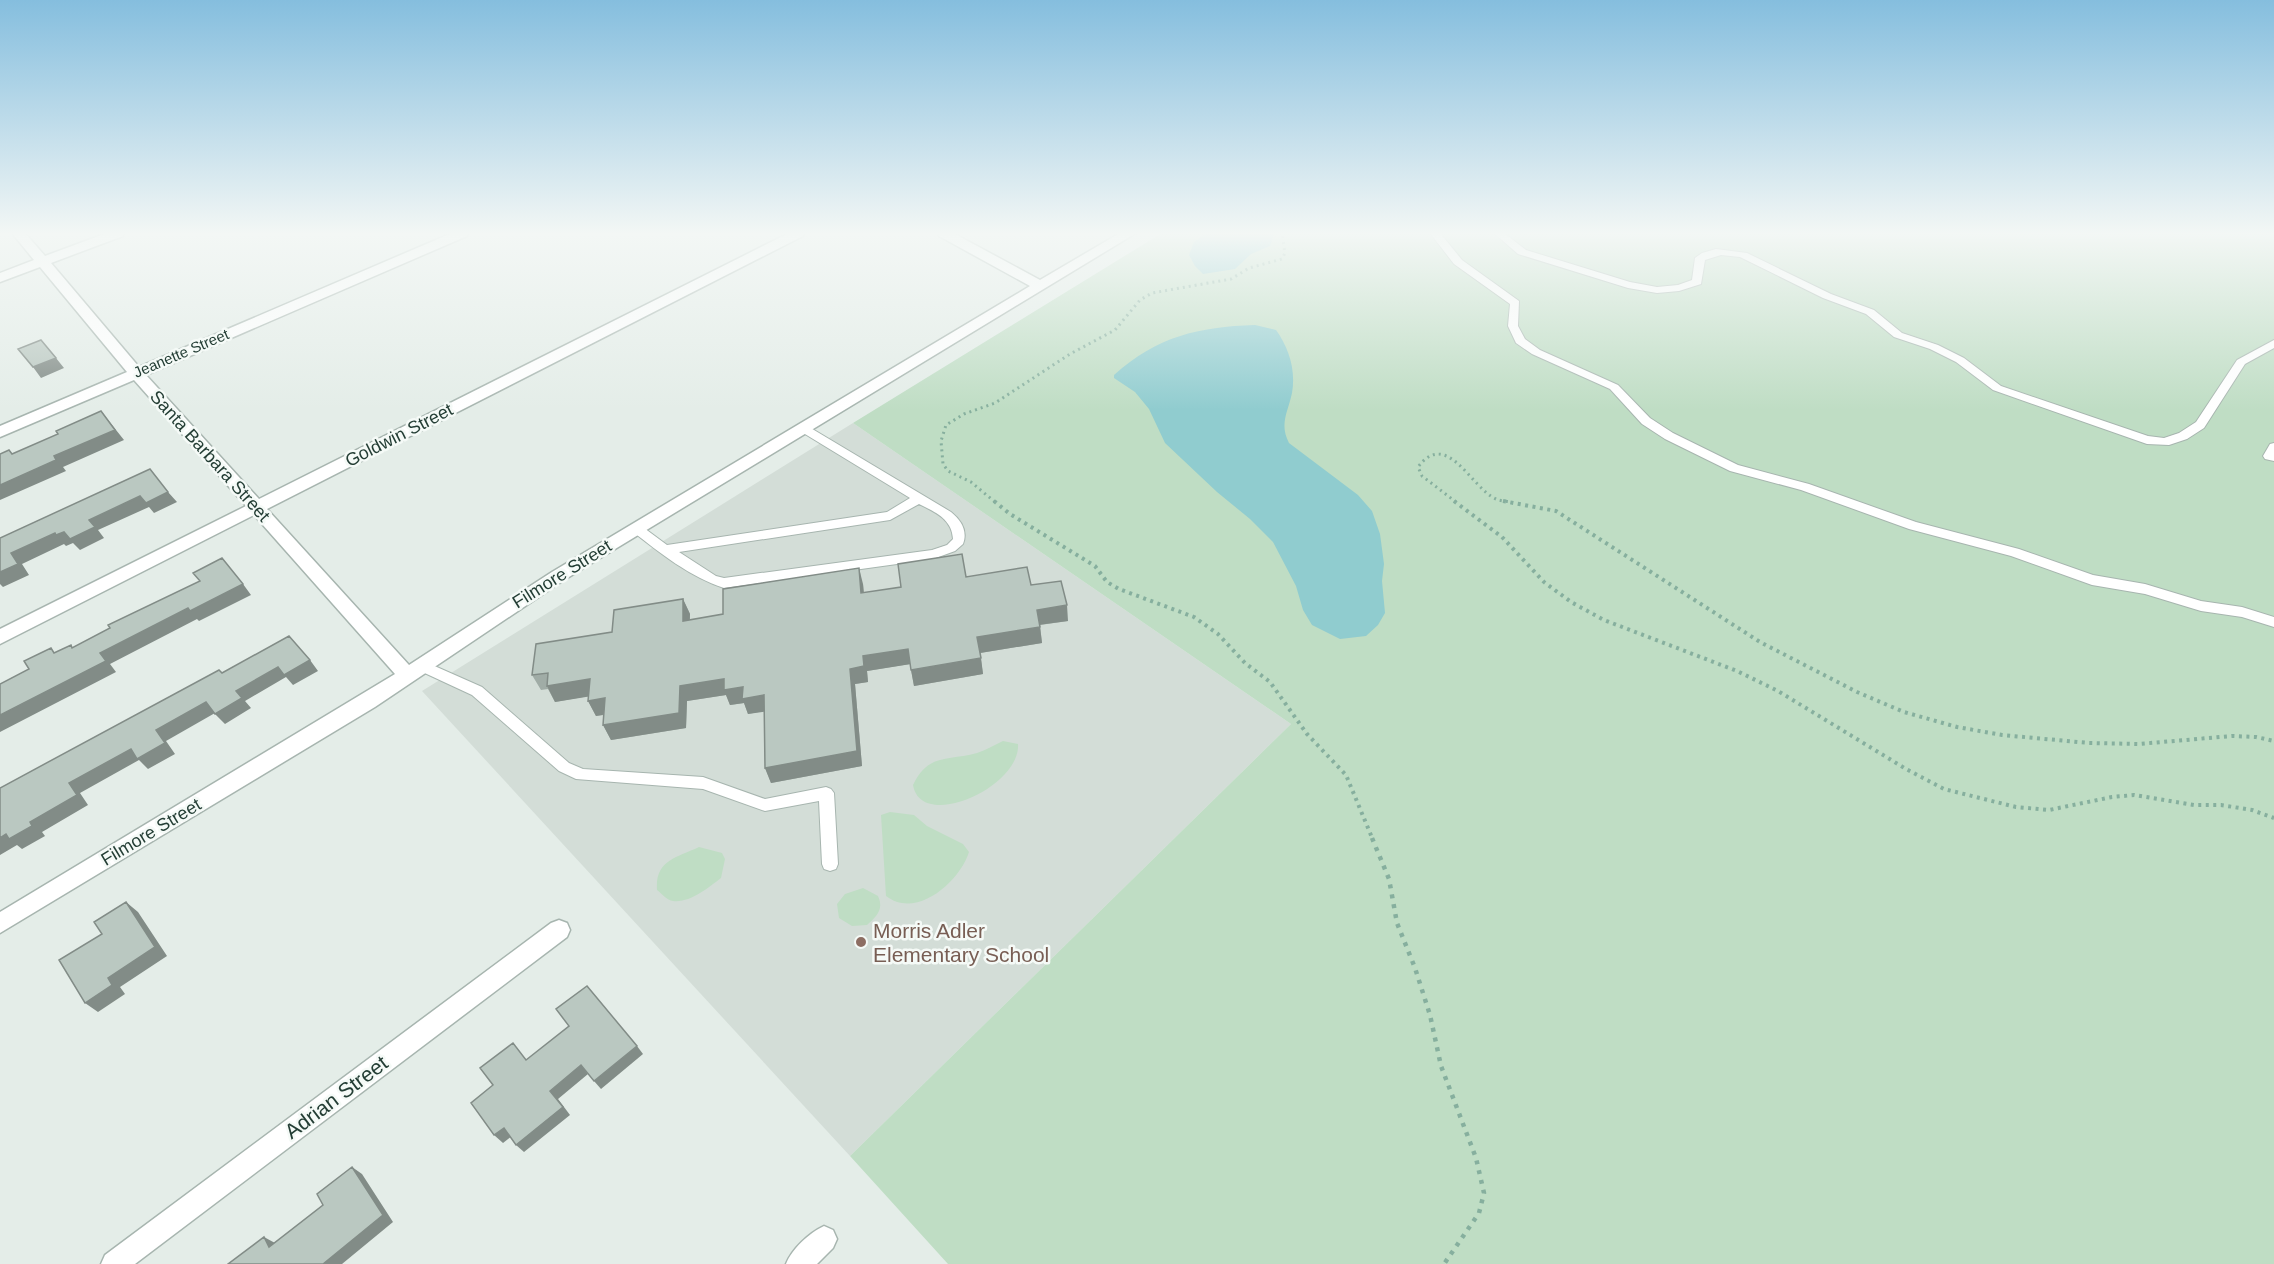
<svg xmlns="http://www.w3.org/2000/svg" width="2274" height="1264" font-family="Arial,sans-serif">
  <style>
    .built { fill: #d3ddd7 }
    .green { fill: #bfddc4 }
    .water { fill: #90cccf }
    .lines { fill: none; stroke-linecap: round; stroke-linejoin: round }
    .lane-casing { stroke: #a7b5af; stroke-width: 2 }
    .street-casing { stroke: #a7b5af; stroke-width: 3 }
    .path-far2 { stroke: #86af9e; stroke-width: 3; stroke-dasharray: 2 4; stroke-linecap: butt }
    .path-far1 { stroke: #86af9e; stroke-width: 4; stroke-dasharray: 3 4.5; stroke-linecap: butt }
    .path { stroke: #86af9e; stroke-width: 4.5; stroke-dasharray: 4 6; stroke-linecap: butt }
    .lane { fill: #fff; fill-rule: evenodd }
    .street { fill: #fff; fill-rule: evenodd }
    .wall { fill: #a0aca6 }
    .shaded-wall { fill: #828c87 }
    .building { fill: #bac8c1; stroke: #828c87; stroke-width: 1.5 }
    .education-dot { fill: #8d6e63; stroke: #f5faf7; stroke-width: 2 }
    .labels { text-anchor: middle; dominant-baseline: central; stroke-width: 5; stroke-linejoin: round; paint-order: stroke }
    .far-street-label { font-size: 15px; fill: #243e35; stroke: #f5faf7 }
    .street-label { font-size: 18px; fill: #243e35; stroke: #f5faf7 }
    .near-education-label { font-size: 21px; fill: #785e54; stroke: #f5faf7; text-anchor: start }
    .near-street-label { font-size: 21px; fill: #243e35; stroke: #f5faf7 }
  </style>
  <rect width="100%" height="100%" fill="#e4ede8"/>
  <path class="built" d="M853,423L1291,724L850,1156L422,691Z"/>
  <path class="green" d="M1162,233H2274V1264H948L850,1156L1291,724L853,423Z
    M1003,741L1018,744C1021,787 921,832 913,785C928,753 948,761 977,753C986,750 994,745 1003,741Z
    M890,812L914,815L927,826L963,844L969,852C960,881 917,920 886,896L881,815Z
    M699,847L722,853L725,859L721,878C708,888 690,903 673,901C667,900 662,894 657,890C655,860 676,858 699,847Z
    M863,888L878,896C884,909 877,916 867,925L852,926L839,918L837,904L845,894Z"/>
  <path class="water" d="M1207,233H1274V234L1270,246L1251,254L1235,269L1203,274L1195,266L1189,255L1194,242Z
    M1255,325L1276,330C1289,348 1296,370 1292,393C1288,412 1279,424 1289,443L1358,495L1372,511L1380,534L1384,564L1382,581L1385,613L1378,625L1366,636L1340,639L1312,625L1303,610L1296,586L1273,542L1250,519L1217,492L1165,443L1149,409L1135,392L1114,378V375C1158,336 1198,327 1255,325Z"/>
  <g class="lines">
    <defs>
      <path id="lane" d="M1430,233H1440L1462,260L1519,301L1518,326L1525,339L1540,350L1618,385L1650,418L1673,433L1738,465L1809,484L1916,522L2019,549L2093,575L2145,584L2201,601L2242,607L2274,617V627L2242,617L2201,611L2145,594L2092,585L2011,556L1909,529L1801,490L1730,471L1665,439L1642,424L1610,389L1532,354L1516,343L1508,326L1510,304L1454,264Z
        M1494,233H1504L1526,250L1630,282L1657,287L1678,285L1692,280L1695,258L1702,253L1716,249L1747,253L1831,294L1874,310L1902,333L1938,345L1964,358L2001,386L2148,436L2164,438L2179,433L2196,422L2237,360L2274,340V348L2245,364L2204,428L2187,439L2169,445L2147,444L1993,390L1956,362L1930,349L1894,337L1866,314L1823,298L1740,257L1721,255L1705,260L1701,284L1679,291L1657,293L1628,288L1518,254Z
        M804,424L951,512C961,520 968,531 963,544L955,551L933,559L724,588C690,577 660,553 632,531L630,528L632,525H640L667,545L887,512L910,498L800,431L798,428ZM919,504C935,512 952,519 953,539L947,545L932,550L724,578L716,576L679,552L890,520Z
        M2274,443V461L2265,459L2263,456L2270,444Z
        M421,660L482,687L569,763L583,769L703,777L765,799L826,787L831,789L834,793L838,864L836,869L830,871L824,869L822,864L819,801L765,811L703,789L576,779L559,771L472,695L416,669L414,665L416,661Z"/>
      <path id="street" d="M12,233H25L45,256L107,233H124L123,236L51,263L139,367L452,233H468L467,236L146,375L259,499L789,233H804L803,236L267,509L409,665L552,572L1030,286L939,236L938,233H953L1040,280L1120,233H1136L564,580L375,707L0,933V912L395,674L254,515L0,644V629L246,506L134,380L0,437V426L127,372L40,267L0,282V273L34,260Z
        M559,920L567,923L570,930L567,937L135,1264H101L105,1255L551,923Z
        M824,1226L833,1230L837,1239L833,1248L817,1264H786C792,1249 809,1233 824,1226Z"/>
    </defs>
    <use href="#lane" class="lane-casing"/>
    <use href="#street" class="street-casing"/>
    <path class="path-far2" d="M995,502L971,482L948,471L943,464L941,441L946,425L964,414L995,403L1070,354L1115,330L1140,300L1152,293L1231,279L1249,268L1282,259L1285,253L1282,233
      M1456,502L1422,476L1418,467C1447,428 1472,489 1496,499C1500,501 1506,501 1510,502"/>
    <path class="path-far1" d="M994,501L1010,514L1095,566L1107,582L1119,589L1194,617L1218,634L1245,663L1270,682L1307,734L1346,775L1373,840
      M1454,501L1502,537L1544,582L1571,602L1604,620L1737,671L1778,691L1906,769L1944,789L2016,807L2049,810L2112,797L2134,795L2194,805H2221L2252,810L2274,818
      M1503,501L1556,511L1760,642L1857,692L1904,712L1957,727L2002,735L2089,743L2139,744L2232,736L2256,737L2274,741"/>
    <path class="path" d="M1372,838L1389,879L1397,923L1415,968L1430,1015L1441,1066L1476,1158L1484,1193L1479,1213L1444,1264"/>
    <use href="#lane" class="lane"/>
    <use href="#street" class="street"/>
  </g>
  <path class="wall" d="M966,577L1031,585L1068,621L1040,625L1042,643L980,653L983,674L914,686L910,664L867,671L868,682L855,684L862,766L771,783L765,768L764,711L748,714L744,703L730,705L726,695L687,701L686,728L611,740L603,725L604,715L596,716L588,701L589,696L555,702L548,689L541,690L532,675L612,632L683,599L690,614V620L723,614L863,584L864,593Z"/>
  <path class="shaded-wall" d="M56,358L64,368L41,378L33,367Z
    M101,411L124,440L63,467L66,471L0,500V485L54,456Z
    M168,492L177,502L154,513L149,507L98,530L104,538L80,550L73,543L66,546L64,544L22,564L29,575L3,587L0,584V572L11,553L55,533L89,520L140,496Z
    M859,568L863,584L865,609L861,593Z
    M243,584L251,595L199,621L197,619L110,664L116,672L0,732V715L100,653L188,608Z
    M683,599L690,614L689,636L683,621Z
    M1067,605L1068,621L1038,625L1037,610Z
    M1040,627L1042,643L980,653L977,637Z
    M908,649L911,664L867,671L868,682L855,684L862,766L771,783L765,768L850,669L863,656Z
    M981,658L983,674L914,686L911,670Z
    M310,660L318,671L293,685L286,677L245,701L251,708L225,724L215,714L236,691L278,667Z
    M590,679L598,695L555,702L547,686Z
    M724,679L764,695L769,711L748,714L744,703L730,705L726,695L687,701L686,728L611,740L603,725L680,686Z
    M605,698L613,713L596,716L588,701Z
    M206,702L215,713L166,741L175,754L148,769L139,760L80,793L88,805L42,832L45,836L22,849L17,845L0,855V838L69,783L156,730Z
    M126,902L138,912L167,956L120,987L125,994L98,1012L85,1003L108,978Z
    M637,1046L643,1054L601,1089L594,1081Z
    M581,1065L588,1074L558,1099L570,1115L524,1152L516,1145L550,1091Z
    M504,1128L512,1136L503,1143L494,1135Z
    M352,1167L362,1174L393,1222L342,1264H323Z
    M264,1237L275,1243L269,1247Z"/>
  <path class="building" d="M41,340L56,358L33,367L18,349Z
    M101,411L115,430L54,456L56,460L0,485V454L9,450L12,454L58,434L56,431Z
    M150,469L168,492L146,503L140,496L89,520L95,527L70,539L64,532L56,535L55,533L11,553L18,564L0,572V538Z
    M962,554L966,577L1027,567L1031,585L1061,581L1067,605L1037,610L1040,627L977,637L981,658L911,670L908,649L863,656L864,666L850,669L857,751L765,768L764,695L742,699L743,687L724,690V679L680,686L679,713L603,725L605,698L588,701L590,679L547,686L548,673L532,675L536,644L612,632L614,610L683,599V621L723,614V589L859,568L861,593L901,587L898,564Z
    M222,558L243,584L190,611L188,608L100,653L106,661L0,715V684L29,669L24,661L51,648L54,653L71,645L72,648L110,628L108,625L200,581L193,573Z
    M289,636L310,660L284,675L278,667L236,691L242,698L215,714L206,702L156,730L165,743L137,759L131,749L69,783L77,795L30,822L32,826L9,839L6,834L0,838V788L219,670L222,673Z
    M126,902L155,947L108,978L112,985L85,1003L59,960L102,934L94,922Z
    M587,986L637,1046L594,1081L581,1065L550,1091L563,1107L516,1145L504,1128L494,1135L471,1103L493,1085L480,1068L513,1043L526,1060L569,1026L556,1009Z
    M352,1167L383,1215L323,1264H228L264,1237L269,1247L323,1205L317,1194Z"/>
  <linearGradient id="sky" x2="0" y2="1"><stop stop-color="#85bede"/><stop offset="0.57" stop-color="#f3f7f5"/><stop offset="1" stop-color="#f3f7f5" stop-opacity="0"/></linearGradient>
  <rect width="2274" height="410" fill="url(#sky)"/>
  <circle class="education-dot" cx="861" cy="942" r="6"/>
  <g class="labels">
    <g class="far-street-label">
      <text transform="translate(181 353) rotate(-23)">Jeanette Street</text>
    </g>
    <g class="street-label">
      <text transform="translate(399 435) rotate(-27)">Goldwin Street</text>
      <text transform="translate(210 456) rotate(48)">Santa Barbara Street</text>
      <text transform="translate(562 574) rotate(-32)">Filmore Street</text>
      <text transform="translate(151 832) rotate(-31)">Filmore Street</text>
    </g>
    <g class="near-education-label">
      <text x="873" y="930">Morris Adler<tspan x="873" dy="24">Elementary School</tspan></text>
    </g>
    <g class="near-street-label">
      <text transform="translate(336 1097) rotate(-37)">Adrian Street</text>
    </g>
  </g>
</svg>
